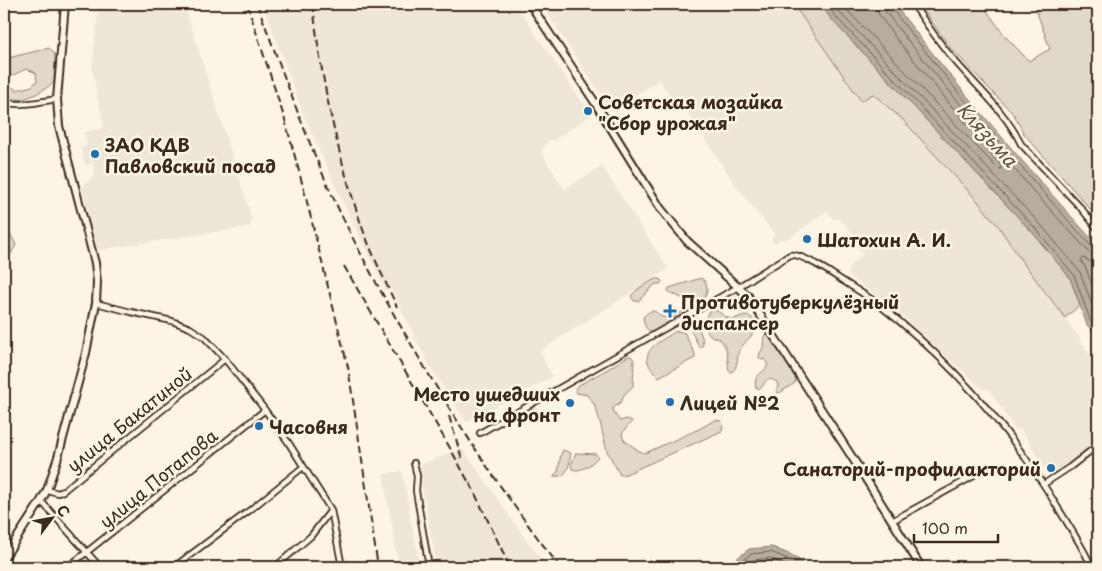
<svg xmlns="http://www.w3.org/2000/svg" width="1102" height="571" font-family="'Playpen Sans',sans-serif">
  <style>
    .built { fill: #eee6d6 }
    .green { fill: #e0d8c8; stroke: #8e8173 }
    .water { fill: #b7ad9e; stroke: #85796b }
    .lines { fill: none; stroke-linecap: round; stroke-linejoin: round }
    .shore { stroke: #6d5e51; stroke-width: 1 }
    .street-casing { stroke: #3b2a1e; stroke-width: 8 }
    .secondary-casing { stroke: #3b2a1e; stroke-width: 10 }
    .street { stroke: #fcf5e5; stroke-width: 4.5 }
    .secondary { stroke: #fcf5e5; stroke-width: 6 }
    .rail { stroke: #3b2a1e; stroke-width: 2; stroke-dasharray: 8 4; stroke-linecap: butt }
    .poi-dot { fill: #1f6fb2; stroke: #fcf5e5; stroke-width: 2 }
    .labels { text-anchor: middle; dominant-baseline: central; stroke-width: 5; stroke-linejoin: round; paint-order: stroke }
    .poi-label { font-size: 18px; font-weight: bold; fill: #3b2a1e; stroke: #fcf5e5; text-anchor: start }
    .street-label { font-size: 18px; fill: #3b2a1e; stroke: #fcf5e5 }
    .water-label { font-size: 19px; font-style: italic; fill: #605144; stroke: #fcf5e5 }
  </style>
  <rect width="100%" height="100%" fill="#fcf5e5"/>
  <filter id="ink" filterUnits="userSpaceOnUse"><feTurbulence type="fractalNoise" baseFrequency=".02" numOctaves="2"/><feDisplacementMap in="SourceGraphic" scale="10" xChannelSelector="R" yChannelSelector="G"/><feConvolveMatrix kernelMatrix="1 2 1 2 8 2 1 2 1" color-interpolation-filters="sRGB"/></filter>
  <g filter="url(#ink)">
    <path class="built" d="M99,4H184L252,219L249,227L97,250L82,187L95,175L94,170L93,163L85,165L81,147L87,145L84,132L104,128L92,69Z
      M263,4H515L591,115L554,140H548L541,152L563,188L565,189L602,166L668,269L540,351L552,377L466,422L430,366L416,340L391,288L386,290L336,188L304,116Z
      M541,4H793L861,101L872,94L902,119L974,197L999,227L1021,260L1078,336L1098,368V442L1051,477L1020,428L1016,431L988,388L984,390L939,350L882,297H878L848,275L850,265L863,255L853,242L856,239L845,224L837,218L834,220L827,211L791,237L779,240L774,244L771,239L775,235L737,187L684,107L679,109L660,80L611,110Z
      M464,450L526,540L548,567H437L422,486L420,465L450,453Z
      M402,471L420,567H399L383,474Z"/>
    <path class="green" d="M793,4H820L832,20L1033,233L1070,278L1080,305L1073,311L1065,318L1021,260L999,227L974,197L902,119L873,94L861,101Z
      M919,4H982L1005,36L1029,61L1050,49L1034,4H1098V218L1024,134L1014,115L948,45Z
      M49,48L55,54L54,83C40,92 20,107 4,95V85L6,84L17,90L32,86L37,81L36,73L27,69C20,71 10,78 4,78V59Z
      M4,226L11,235L16,245L8,259V268L4,270Z
      M701,278C706,281 707,285 707,291C704,309 667,324 652,332C644,329 644,323 643,317C658,303 655,318 668,318C675,318 681,312 686,309L687,303L685,300L668,291L669,288Z
      M655,279H660L662,282L660,284H656C649,288 645,296 638,301H634L631,296L638,289Z
      M712,310C720,310 724,317 732,320C744,315 749,310 757,326C754,335 745,341 740,349C736,357 739,366 732,372L729,371C727,358 729,350 720,339C710,338 707,332 703,324L709,311Z
      M696,321L702,337L703,345L700,348L692,333L690,325L693,322Z
      M676,331L684,332L695,354V358L659,377C632,353 658,343 676,331Z
      M766,334L769,337L796,378L795,383L781,392L778,393L776,391L778,386L777,382C764,375 767,382 760,389L756,388C751,369 776,373 764,359L761,360L759,358L760,353L763,348L764,336Z
      M628,356H631L634,360L633,386L623,396L622,401L613,408L614,413L620,421L627,419L632,421C631,423 624,430 622,434L624,440L639,451L645,453L699,429L715,420L721,421L723,425L722,431L626,474L620,475L607,451L599,418L594,404L587,395L577,393L575,390L577,386L608,369Z
      M563,450L571,453C569,464 569,479 553,476L558,472L561,454Z
      M576,453L596,454L598,457C592,464 581,473 572,469L571,464Z"/>
    <path class="water" d="M820,4H894C958,88 1027,168 1098,246V335H1096L1087,325L1070,278L1033,233L832,20Z
      M772,547L796,557L806,567H726L749,549Z"/>
    <g class="lines">
      <path class="shore" d="M826,4L836,17L1037,230L1074,275L1091,322L1098,330
        M834,4L840,13L1042,226L1080,272L1098,321
        M843,4L846,9L998,169H1001V166L899,42L879,15L877,4
        M884,4L886,12L905,37L993,144L1035,193L1088,251L1092,254L1098,255
        M891,4L892,9C913,37 936,64 958,92C1002,145 1046,196 1092,247L1098,249
        M1098,263L1091,262L1084,258L1081,260L1087,271L1098,301
        M734,567L751,554L771,552L793,561L799,567
        M744,567L753,560L770,558L791,567"/>
      <defs>
        <path id="street" d="M913,4C926,23 938,42 954,60C977,87 1005,111 1021,144L1080,207L1098,229
          M4,101C14,108 44,101 57,99
          M96,303L131,312L172,321L190,328L204,337L225,359L265,410L288,442L331,510L342,567
          M480,433L738,287L790,255C800,253 830,272 840,279C852,287 866,295 878,304C950,360 1011,429 1058,508C1070,527 1082,546 1092,567
          M414,463L417,476L416,491L429,567
          M1044,484L1070,467L1098,445
          M47,490L58,493L63,491L225,359
          M41,501L100,567
          M892,521L972,477
          M68,567L265,410
          M174,567L250,510L303,467
          M275,567L311,536L331,510"/>
        <path id="secondary" d="M530,4L594,101L661,209L687,241L748,296L859,468L921,567
          M4,558L41,501L47,490L58,457L86,353L96,303L97,282L95,263L59,126L57,99L65,4"/>
      </defs>
      <use href="#street" class="street-casing"/>
      <use href="#secondary" class="secondary-casing"/>
      <use href="#street" class="street"/>
      <use href="#secondary" class="secondary"/>
      <path class="rail" d="M247,4L285,120L304,190L348,367L378,567
        M257,4C283,72 307,142 338,208C360,254 385,300 411,344C456,422 505,497 560,567
        M313,4C321,81 337,153 362,227C372,254 385,281 397,307
        M344,266L450,448L472,488
        M449,416L462,459
        M470,483L510,567"/>
    </g>
  </g>
  <g class="poi-dot">
    <circle cx="588" cy="111" r="5"/>
    <circle cx="95" cy="154" r="5"/>
    <circle cx="807" cy="239" r="5"/>
    <path d="M667.5 303.5h5v5h5v5h-5v5h-5v-5h-5v-5h5z"/>
    <circle cx="670" cy="402" r="5"/>
    <circle cx="570" cy="403" r="5"/>
    <circle cx="259" cy="426" r="5"/>
    <circle cx="1051" cy="468" r="5"/>
  </g>
  <g class="labels">
    <g class="poi-label">
      <text x="598" y="101">Советская мозайка<tspan x="598" dy="21">"Сбор урожая"</tspan></text>
      <text x="105" y="144">ЗАО КДВ<tspan x="105" dy="21">Павловский посад</tspan></text>
      <text x="817" y="239">Шатохин А. И.</text>
      <text x="681" y="301">Противотуберкулёзный<tspan x="681" dy="21">диспансер</tspan></text>
      <text x="560" y="393" text-anchor="end">Место ушедших<tspan x="560" dy="21">на фронт</tspan></text>
      <text x="680" y="402">Лицей №2</text>
      <text x="269" y="426">Часовня</text>
      <text x="1041" y="468" text-anchor="end">Санаторий-профилакторий</text>
    </g>
    <g class="street-label">
      <text transform="translate(129 419) rotate(-39)">улица Бакатиной</text>
      <text transform="translate(158 478) rotate(-39)">улица Потапова</text>
    </g>
    <g class="water-label">
      <text transform="translate(988 134) rotate(48)">Клязьма</text>
    </g>
  </g>
  <rect width="1102" height="571" fill="none" stroke="#fcf5e5" stroke-width="20"/>
  <rect x="10" y="10" width="1082" height="551" fill="none" stroke="#3b2a1e" stroke-width="2" filter="url(#ink)"/>
  <g transform="translate(52 518) rotate(58)" stroke="#fcf5e5" stroke-width="4" paint-order="stroke">
  <path d="M0-4L9 19L0 12L-9 19Z" fill="#3b2a1e"/>
  <text y="-8" font-size="14" font-weight="bold" text-anchor="middle" fill="#3b2a1e">С</text>
  </g>
  <path d="M914 534v8h84v-8" fill="none" stroke="#3b2a1e" stroke-width="2.5"/>
  <text x="922" y="534" font-size="15" fill="#3b2a1e" stroke="#fcf5e5" stroke-width="4" paint-order="stroke">100 m</text>
</svg>
